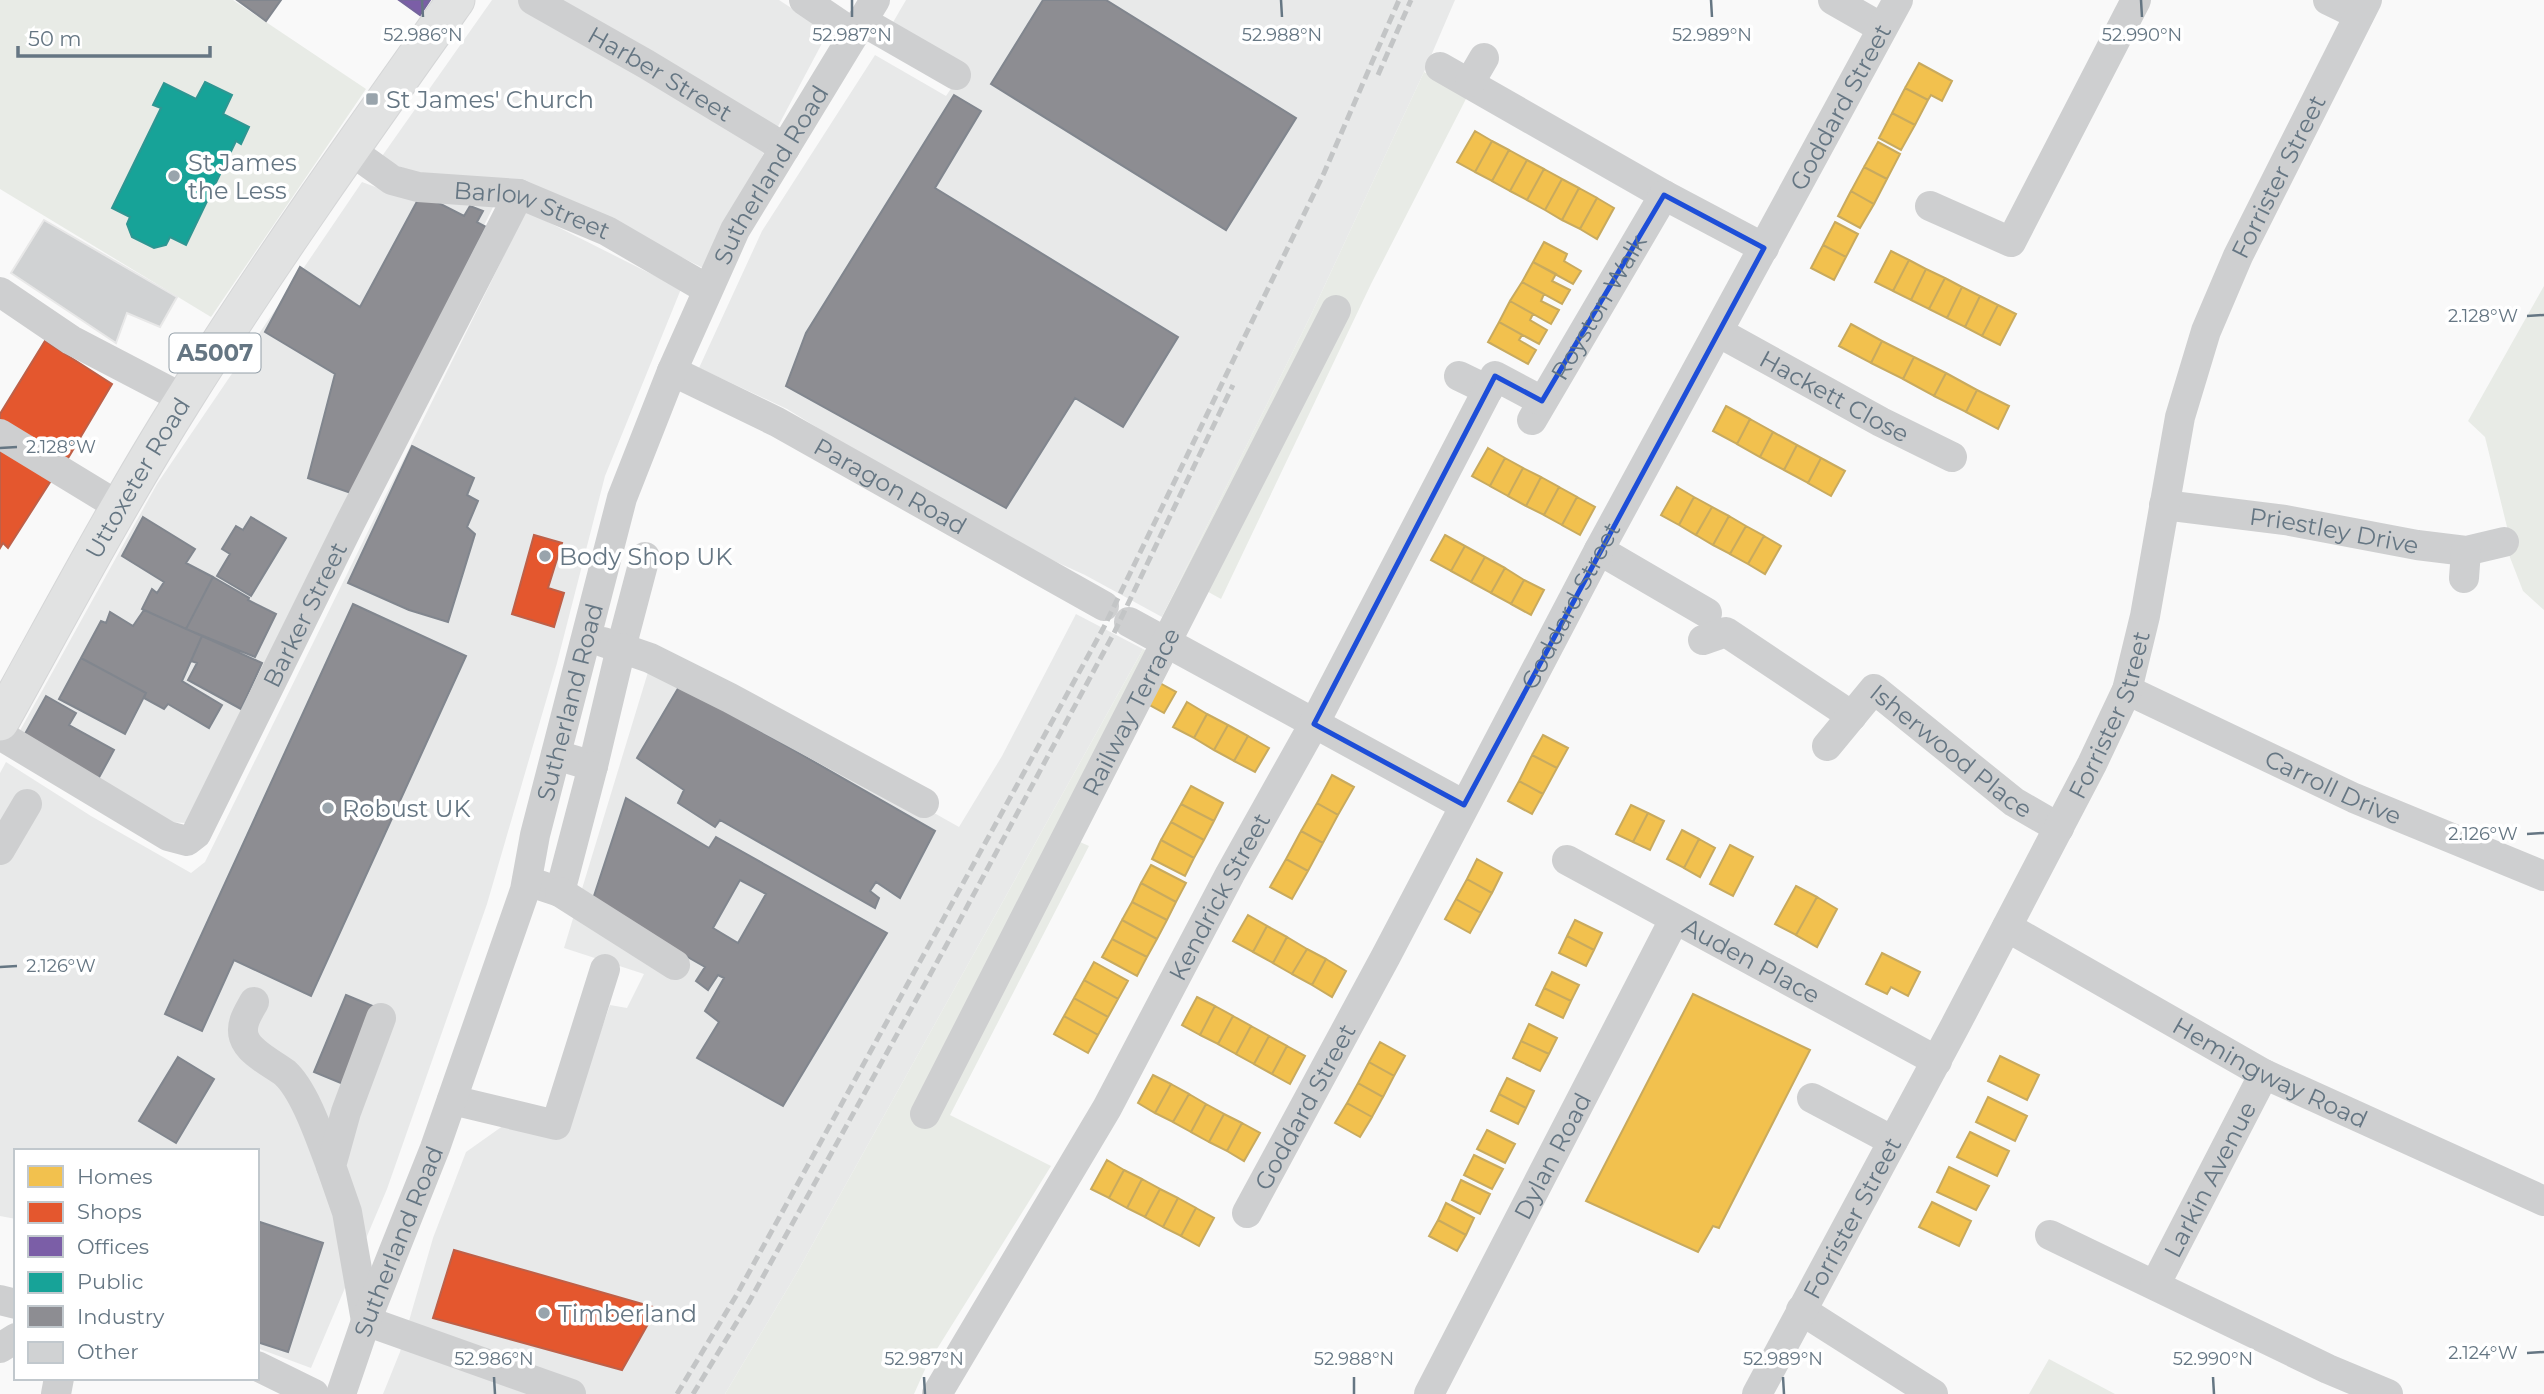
<svg xmlns="http://www.w3.org/2000/svg" width="2544" height="1394" font-family="Montserrat,sans-serif">
  <style>
    .built { fill: #e8e9e9 }
    .green { fill: #e8ebe6 }
    .homes { fill: #f2c14e; stroke: #c8aa5e; stroke-width: 2 }
    .shops { fill: #e4572e; stroke: #be6048; stroke-width: 2 }
    .offices { fill: #7b5ea7; stroke: #74659c; stroke-width: 2 }
    .public { fill: #17a398; stroke: #2e9692; stroke-width: 2 }
    .industry { fill: #8d8d92; stroke: #81868e; stroke-width: 2; fill-rule: evenodd }
    .building { fill: #d0d2d3; stroke: #e8e8e8; stroke-width: 2 }
    .lines { fill: none; stroke-linecap: round; stroke-linejoin: round }
    .major-casing { stroke: #d5d6d7; stroke-width: 39 }
    .minor { stroke: #cecfd0; stroke-width: 30 }
    .major { stroke: #e1e2e2; stroke-width: 37 }
    .rail { stroke: #c3c5c6; stroke-width: 5; stroke-dasharray: 10 5; stroke-linecap: butt }
    .marked { fill: none; stroke: #1d4ed8; stroke-width: 5; stroke-linejoin: round }
    .ticks { fill: none; stroke: #657683; stroke-width: 2.5 }
    .poi-dot { fill: #99a4ac; stroke: #fff; stroke-width: 2.5 }
    .labels { text-anchor: middle; dominant-baseline: central; stroke-width: 7; stroke-linejoin: round; paint-order: stroke }
    .shield { fill: #fff; stroke: #939fa8; stroke-width: 2 }
    .shield-label { font-size: 23px; font-weight: bold; fill: #657683 }
    .street-label { font-size: 24px; fill: #657683; stroke: #fff }
    .poi-label { font-size: 24px; fill: #657683; stroke: #fff; text-anchor: start }
    .ticks-label { font-size: 18px; text-anchor: middle; fill: #657683; stroke: #fff; stroke-width: 7; stroke-linejoin: round; paint-order: stroke }
  </style>
  <rect width="100%" height="100%" fill="#f9f9f9"/>
  <path class="built" d="M492,0H779L828,32L703,268L616,224L432,179L380,159Z
    M906,0H1455L1424,72L1310,317L1162,617L1085,575L981,528L787,409L699,368L762,231L875,55L946,96L964,69L892,24Z
    M362,182L397,195L494,205L197,812L185,823L170,822L17,736L157,484Z
    M526,211L681,289L605,476L557,663L487,904L387,1189L311,1368L257,1348V1151H16V1219L0,1216V773L6,762L91,816L191,873L205,862Z
    M1076,614L1143,649L795,1276L725,1394H383L400,1352L433,1238L466,1152L507,1123L564,1135L610,1005L627,1008L644,974L564,948L652,659L691,676L959,827L1002,756Z"/>
  <path class="green" d="M0,0H233L366,89L211,317L0,189Z
    M1424,72L1468,95L1371,284L1221,599L1203,589L1182,627L1162,617L1310,317Z
    M2544,286V610L2523,591L2504,542L2508,531L2485,437L2468,421Z
    M1143,649L1165,662L1080,842L1089,846L950,1115L1051,1166L927,1365L914,1394H725L795,1276Z
    M2049,1359L2115,1394H2029Z"/>
  <path class="homes" d="M1919,63L1952,81L1942,101L1931,95L1928,100L1905,88Z
    M1905,88L1928,100L1915,125L1892,113Z
    M1892,113L1915,125L1901,150L1879,138Z
    M1475,131L1492,141L1475,172L1457,162Z
    M1492,141L1509,150L1492,181L1475,172Z
    M1878,142L1900,154L1887,179L1864,167Z
    M1509,150L1527,160L1510,191L1492,181Z
    M1527,160L1544,169L1527,200L1510,191Z
    M1864,167L1887,179L1874,204L1851,191Z
    M1544,169L1562,179L1545,210L1527,200Z
    M1562,179L1579,188L1562,220L1545,210Z
    M1579,188L1597,198L1580,229L1562,220Z
    M1851,191L1874,204L1860,228L1838,216Z
    M1597,198L1614,208L1597,239L1580,229Z
    M1835,222L1858,234L1846,257L1823,245Z
    M1544,242L1567,254L1564,261L1581,271L1573,284L1533,262Z
    M1823,245L1846,257L1834,280L1811,268Z
    M1891,251L1909,260L1893,291L1875,282Z
    M1909,260L1926,269L1911,300L1893,291Z
    M1533,262L1556,274L1552,281L1570,290L1562,304L1522,282Z
    M1926,269L1945,278L1929,309L1911,300Z
    M1945,278L1962,287L1947,318L1929,309Z
    M1522,282L1544,294L1541,301L1559,310L1551,324L1510,301Z
    M1962,287L1980,296L1965,327L1947,318Z
    M1980,296L1998,305L1982,336L1965,327Z
    M1510,301L1533,314L1530,320L1547,330L1539,344L1499,322Z
    M1998,305L2016,314L2000,345L1982,336Z
    M1499,322L1522,335L1519,340L1536,350L1528,364L1488,342Z
    M1851,324L1882,341L1871,363L1839,346Z
    M1882,341L1914,357L1903,379L1871,363Z
    M1914,357L1946,373L1934,396L1903,379Z
    M1946,373L1977,390L1966,412L1934,396Z
    M1977,390L2009,406L1998,429L1966,412Z
    M1726,406L1750,419L1737,444L1713,431Z
    M1750,419L1773,432L1760,457L1737,444Z
    M1773,432L1797,445L1784,470L1760,457Z
    M1797,445L1821,458L1808,483L1784,470Z
    M1488,448L1505,458L1490,486L1472,476Z
    M1505,458L1523,468L1508,496L1490,486Z
    M1821,458L1845,471L1831,496L1808,483Z
    M1523,468L1541,477L1526,506L1508,496Z
    M1541,477L1559,487L1544,515L1526,506Z
    M1559,487L1577,497L1562,525L1544,515Z
    M1677,487L1694,497L1679,525L1661,515Z
    M1577,497L1595,507L1580,535L1562,525Z
    M1694,497L1712,507L1696,535L1679,525Z
    M1712,507L1729,516L1713,545L1696,535Z
    M1729,516L1746,526L1730,554L1713,545Z
    M1746,526L1764,536L1748,564L1730,554Z
    M1445,535L1465,546L1451,571L1431,560Z
    M1764,536L1781,546L1765,574L1748,564Z
    M1465,546L1485,557L1471,582L1451,571Z
    M1485,557L1505,568L1491,593L1471,582Z
    M1505,568L1524,580L1511,604L1491,593Z
    M1524,580L1544,590L1531,615L1511,604Z
    M1158,682L1176,692L1164,713L1146,703Z
    M1187,702L1207,714L1194,738L1173,727Z
    M1207,714L1228,725L1214,750L1194,738Z
    M1228,725L1248,736L1234,761L1214,750Z
    M1543,735L1568,748L1557,768L1532,755Z
    M1248,736L1269,748L1255,772L1234,761Z
    M1532,755L1557,768L1543,794L1519,781Z
    M1332,775L1354,787L1338,815L1317,803Z
    M1519,781L1543,794L1532,814L1508,801Z
    M1191,786L1223,803L1214,821L1181,804Z
    M1317,803L1338,815L1323,843L1301,831Z
    M1181,804L1214,821L1204,840L1171,822Z
    M1631,805L1648,813L1633,842L1616,834Z
    M1648,813L1664,821L1650,850L1633,842Z
    M1171,822L1204,840L1194,858L1161,840Z
    M1682,830L1699,839L1684,868L1667,859Z
    M1301,831L1323,843L1308,871L1286,859Z
    M1699,839L1715,848L1700,877L1684,868Z
    M1161,840L1194,858L1185,876L1152,859Z
    M1730,845L1753,857L1733,896L1710,884Z
    M1286,859L1308,871L1292,899L1270,887Z
    M1477,859L1502,873L1492,893L1467,879Z
    M1151,865L1186,883L1176,902L1141,883Z
    M1467,879L1492,893L1481,913L1456,899Z
    M1141,883L1176,902L1167,920L1132,902Z
    M1796,886L1817,897L1796,935L1775,924Z
    M1817,897L1837,909L1817,947L1796,935Z
    M1456,899L1481,913L1470,933L1445,919Z
    M1132,902L1167,920L1157,939L1122,920Z
    M1248,915L1267,926L1253,952L1233,941Z
    M1122,920L1157,939L1147,957L1112,939Z
    M1575,920L1602,933L1594,950L1567,936Z
    M1267,926L1287,937L1273,963L1253,952Z
    M1567,936L1594,950L1586,966L1559,953Z
    M1287,937L1307,949L1292,974L1273,963Z
    M1112,939L1147,957L1137,976L1102,957Z
    M1307,949L1326,959L1312,985L1292,974Z
    M1882,953L1920,972L1908,996L1891,987L1887,994L1866,984Z
    M1326,959L1346,971L1332,997L1312,985Z
    M1094,962L1128,981L1118,999L1084,980Z
    M1552,972L1579,985L1571,1001L1544,988Z
    M1084,980L1118,999L1108,1017L1074,998Z
    M1544,988L1571,1001L1563,1018L1536,1005Z
    M1693,994L1810,1050L1719,1228L1713,1226L1698,1252L1586,1201Z
    M1197,997L1215,1006L1200,1035L1182,1025Z
    M1074,998L1108,1017L1098,1035L1064,1016Z
    M1215,1006L1233,1016L1218,1044L1200,1035Z
    M1064,1016L1098,1035L1088,1053L1054,1034Z
    M1233,1016L1251,1026L1236,1054L1218,1044Z
    M1529,1024L1557,1038L1549,1054L1521,1041Z
    M1251,1026L1269,1036L1254,1064L1236,1054Z
    M1269,1036L1287,1046L1272,1074L1254,1064Z
    M1521,1041L1549,1054L1540,1071L1513,1058Z
    M1380,1042L1405,1056L1394,1076L1369,1062Z
    M1287,1046L1305,1056L1290,1084L1272,1074Z
    M2000,1056L2039,1075L2027,1100L1988,1081Z
    M1369,1062L1394,1076L1383,1097L1358,1083Z
    M1153,1075L1171,1084L1155,1113L1138,1103Z
    M1507,1078L1534,1091L1526,1108L1499,1094Z
    M1358,1083L1383,1097L1372,1117L1347,1103Z
    M1171,1084L1189,1094L1173,1122L1155,1113Z
    M1189,1094L1206,1104L1191,1132L1173,1122Z
    M1499,1094L1526,1108L1518,1124L1491,1111Z
    M1988,1097L2027,1116L2015,1141L1976,1122Z
    M1347,1103L1372,1117L1360,1137L1335,1123Z
    M1206,1104L1224,1114L1209,1142L1191,1132Z
    M1224,1114L1242,1123L1227,1151L1209,1142Z
    M1242,1123L1260,1133L1244,1161L1227,1151Z
    M1487,1130L1515,1144L1505,1163L1477,1149Z
    M1970,1132L2009,1151L1997,1176L1957,1157Z
    M1474,1155L1503,1169L1492,1189L1464,1175Z
    M1107,1160L1124,1170L1109,1198L1091,1189Z
    M1949,1167L1989,1186L1976,1210L1937,1192Z
    M1124,1170L1142,1179L1127,1208L1109,1198Z
    M1142,1179L1160,1189L1145,1217L1127,1208Z
    M1461,1180L1490,1194L1480,1214L1452,1200Z
    M1160,1189L1178,1198L1163,1227L1145,1217Z
    M1178,1198L1196,1208L1181,1236L1163,1227Z
    M1932,1202L1971,1221L1959,1246L1919,1227Z
    M1446,1203L1474,1218L1466,1235L1438,1220Z
    M1196,1208L1214,1218L1199,1246L1181,1236Z
    M1438,1220L1466,1235L1457,1251L1429,1236Z"/>
  <path class="shops" d="M45,341L112,384L67,460L0,423V414Z
    M0,448L52,479L8,548L3,543L0,548Z
    M534,535L562,543L548,588L564,593L554,627L512,614Z
    M454,1250L657,1308L622,1370L433,1318Z"/>
  <path class="offices" d="M399,0H430L420,15Z"/>
  <path class="public" d="M205,82L232,95L223,114L249,127L241,144L236,141L186,245L170,237L166,245L154,248L132,237L127,224L130,217L112,208L161,108L153,105L164,83L196,99Z"/>
  <path class="industry" d="M237,0H281L266,21Z
    M1043,0H1106L1296,118L1226,230L991,84Z
    M954,95L981,111L935,188L1178,337L1123,427L1075,398L1006,508L786,386L806,333Z
    M421,194L464,216L470,206L483,211L477,222L486,227L351,493L308,478L335,374L265,332L300,267L360,307Z
    M412,446L474,478L467,495L478,501L467,527L475,534L448,622L409,610L348,583Z
    M143,517L195,549L186,563L213,577L186,629L142,609L152,589L157,593L164,582L122,556Z
    M251,517L286,538L251,596L217,576L230,554L222,549L236,526L243,530Z
    M213,577L249,598L248,600L276,614L255,657L186,629Z
    M353,604L466,656L311,996L234,960L202,1031L165,1014Z
    M144,610L202,636L182,681L222,705L209,728L168,704L164,709L144,698L146,693L81,658L101,621L106,623L110,612L133,626Z
    M202,636L262,663L241,709L188,680L197,663L191,661Z
    M81,658L146,693L125,734L59,699Z
    M680,685L935,831L900,898L876,882L870,891L879,898L875,908L720,820L715,827L678,803L684,790L637,758Z
    M46,696L76,713L69,725L114,750L96,783L21,741Z
    M626,798L709,848L716,837L887,933L783,1106L697,1058L719,1022L705,1011L724,978L718,975L708,990L696,981L705,967L592,902ZM740,880L766,894L738,943L713,928Z
    M346,995L380,1009L348,1086L314,1072Z
    M178,1057L214,1079L176,1143L139,1121Z
    M257,1221L323,1243L288,1352L257,1342Z"/>
  <path class="building" d="M44,220L177,297L160,327L127,313L116,343L11,273Z"/>
  <g class="lines">
    <defs>
      <g id="major">
        <path id="s19" d="M0,722C60,614 118,504 184,399C269,263 363,131 456,0"/>
      </g>
    </defs>
    <use href="#major" class="major-casing"/>
    <g class="minor">
      <path id="s1" d="M533,0L646,64L785,148"/>
      <path d="M804,0L854,34"/>
      <path d="M1833,0L1882,28"/>
      <path d="M2328,0L2359,15"/>
      <path d="M862,21L956,75"/>
      <path d="M1440,67L1664,195L1764,248"/>
      <path d="M1470,82L1484,58"/>
      <path id="s2" d="M350,150L392,180L418,187L519,194L607,231L707,289"/>
      <path d="M1930,206L2011,242L2136,0"/>
      <path d="M0,292L71,340L184,399"/>
      <path id="s3" d="M1718,332L1881,422L1952,457"/>
      <path id="s4" d="M672,371L777,422L1104,606"/>
      <path d="M1459,376L1488,390"/>
      <path id="s5" d="M1532,420L1664,195"/>
      <path d="M0,434L120,507"/>
      <path id="s6" d="M2164,505L2285,520L2417,545L2466,551L2504,542"/>
      <path d="M1599,550L1707,613"/>
      <path d="M2464,578L2466,551"/>
      <path d="M1129,622L1464,805"/>
      <path d="M1703,640L1726,632L1852,716"/>
      <path d="M603,642L621,648L645,557"/>
      <path id="s7" d="M2127,690L2354,798L2544,876"/>
      <path id="s8" d="M0,735L168,836L187,841L196,834L350,523L519,194"/>
      <path id="s9" d="M1827,746L1874,689L2014,802L2059,828"/>
      <path d="M556,755L593,766L621,648L650,658L730,698L924,803"/>
      <path d="M0,850L27,804"/>
      <path id="s10" d="M1567,860L1937,1061"/>
      <path d="M527,881L560,892L593,766"/>
      <path d="M560,892L675,965"/>
      <path id="s11" d="M2007,927L2264,1074L2544,1201"/>
      <path d="M254,1002C248,1013 240,1024 244,1037C249,1053 272,1063 285,1073C305,1091 321,1140 331,1166"/>
      <path d="M381,1018L346,1112L331,1166L347,1212L366,1321L571,1394"/>
      <path d="M1812,1098L1893,1141"/>
      <path d="M452,1100L556,1125L605,969"/>
      <path id="s12" d="M925,1114L1336,310"/>
      <path id="s13" d="M1247,1213L1386,956L1599,550L1898,0"/>
      <path d="M2050,1235L2328,1369L2388,1394"/>
      <path id="s14" d="M2155,1285L2264,1074"/>
      <path d="M0,1300L16,1304"/>
      <path d="M1801,1310L1933,1394"/>
      <path d="M0,1348L16,1338"/>
      <path d="M257,1366L314,1394"/>
      <path d="M56,1394L59,1378"/>
      <path id="s15" d="M341,1394L366,1321L435,1148L525,890L535,835L622,498L672,371L735,230L875,0"/>
      <path id="s16" d="M937,1394L1107,1108L1230,874L1314,724L1495,376L1542,401"/>
      <path id="s17" d="M1429,1394L1674,920"/>
      <path id="s18" d="M1757,1394L1955,1026L2092,764L2127,690L2145,616L2180,417L2206,331L2238,256L2367,0"/>
    </g>
    <use href="#major" class="major"/>
    <path class="rail" d="M1378,75L1411,0
      M677,1394L736,1296L1104,627L1324,173L1399,0
      M693,1394L749,1302L947,944L1114,633L1233,385"/>
  </g>
  <path class="marked" d="M1664,195L1764,248L1464,805L1314,724L1495,376L1542,401Z"/>
  <path class="ticks" d="M422,0L423,17M852,0V17M1281,0L1282,17M1711,0L1712,17M2141,0L2142,17M2527,316L2544,315M0,448L17,447M2527,834L2544,833M0,967L17,966M2527,1353L2544,1352M494,1377L495,1394M924,1377L925,1394M1354,1377V1394M1783,1377L1784,1394M2213,1377L2214,1394"/>
  <g class="poi-dot">
    <rect x="365" y="92" width="14" height="14" rx="3.5"/>
    <circle cx="174" cy="176" r="7"/>
    <circle cx="545" cy="556" r="7"/>
    <circle cx="328" cy="808" r="7"/>
    <circle cx="544" cy="1313" r="7"/>
  </g>
  <g class="labels">
    <rect class="shield" x="169.5" y="333.5" width="91" height="39" rx="5"/>
    <g class="shield-label">
      <text x="215" y="353">A5007</text>
    </g>
    <g class="street-label">
      <text stroke="none"><textPath href="#s1" startOffset="147">Harber Street</textPath></text>
      <text stroke="none"><textPath href="#s13" startOffset="1255">Goddard Street</textPath></text>
      <text stroke="none"><textPath href="#s15" startOffset="1297">Sutherland Road</textPath></text>
      <text stroke="none"><textPath href="#s18" startOffset="1334">Forrister Street</textPath></text>
      <text stroke="none"><textPath href="#s2" startOffset="196">Barlow Street</textPath></text>
      <text stroke="none"><textPath href="#s5" startOffset="131">Royston Walk</textPath></text>
      <text stroke="none"><textPath href="#s3" startOffset="133">Hackett Close</textPath></text>
      <text stroke="none"><textPath href="#s19" startOffset="280">Uttoxeter Road</textPath></text>
      <text stroke="none"><textPath href="#s4" startOffset="247">Paragon Road</textPath></text>
      <text stroke="none"><textPath href="#s6" startOffset="172">Priestley Drive</textPath></text>
      <text stroke="none"><textPath href="#s13" startOffset="688">Goddard Street</textPath></text>
      <text stroke="none"><textPath href="#s8" startOffset="472">Barker Street</textPath></text>
      <text stroke="none"><textPath href="#s15" startOffset="730">Sutherland Road</textPath></text>
      <text stroke="none"><textPath href="#s12" startOffset="452">Railway Terrace</textPath></text>
      <text stroke="none"><textPath href="#s18" startOffset="766">Forrister Street</textPath></text>
      <text stroke="none"><textPath href="#s9" startOffset="173">Isherwood Place</textPath></text>
      <text stroke="none"><textPath href="#s7" startOffset="228">Carroll Drive</textPath></text>
      <text stroke="none"><textPath href="#s16" startOffset="572">Kendrick Street</textPath></text>
      <text stroke="none"><textPath href="#s10" startOffset="210">Auden Place</textPath></text>
      <text stroke="none"><textPath href="#s11" startOffset="301">Hemingway Road</textPath></text>
      <text stroke="none"><textPath href="#s13" startOffset="121">Goddard Street</textPath></text>
      <text stroke="none"><textPath href="#s17" startOffset="268">Dylan Road</textPath></text>
      <text stroke="none"><textPath href="#s14" startOffset="119">Larkin Avenue</textPath></text>
      <text stroke="none"><textPath href="#s18" startOffset="200">Forrister Street</textPath></text>
      <text stroke="none"><textPath href="#s15" startOffset="163">Sutherland Road</textPath></text>
    </g>
    <g class="poi-label">
      <text x="386" y="99">St James' Church</text>
      <text x="188" y="162">St James<tspan x="188" dy="28">the Less</tspan></text>
      <text x="559" y="556">Body Shop UK</text>
      <text x="342" y="808">Robust UK</text>
      <text x="558" y="1313">Timberland</text>
    </g>
  </g>
  <g class="ticks-label">
    <text x="423" y="41">52.986°N</text>
    <text x="852" y="41">52.987°N</text>
    <text x="1282" y="41">52.988°N</text>
    <text x="1712" y="41">52.989°N</text>
    <text x="2142" y="41">52.990°N</text>
    <text x="2483" y="322">2.128°W</text>
    <text x="61" y="453">2.128°W</text>
    <text x="2483" y="840">2.126°W</text>
    <text x="61" y="972">2.126°W</text>
    <text x="2483" y="1359">2.124°W</text>
    <text x="494" y="1365">52.986°N</text>
    <text x="924" y="1365">52.987°N</text>
    <text x="1354" y="1365">52.988°N</text>
    <text x="1783" y="1365">52.989°N</text>
    <text x="2213" y="1365">52.990°N</text>
  </g>
  <rect x="14" y="1149" width="245" height="231" fill="#ffffff" stroke="#c1c8cd" stroke-width="2"/>
  <rect x="28" y="1166" width="35" height="21" fill="#f2c14e" stroke="#c1c8cd" stroke-width="2"/>
  <text x="77" y="1184" font-size="21" fill="#657683">Homes</text>
  <rect x="28" y="1202" width="35" height="21" fill="#e4572e" stroke="#c1c8cd" stroke-width="2"/>
  <text x="77" y="1219" font-size="21" fill="#657683">Shops</text>
  <rect x="28" y="1236" width="35" height="21" fill="#7b5ea7" stroke="#c1c8cd" stroke-width="2"/>
  <text x="77" y="1254" font-size="21" fill="#657683">Offices</text>
  <rect x="28" y="1272" width="35" height="21" fill="#17a398" stroke="#c1c8cd" stroke-width="2"/>
  <text x="77" y="1289" font-size="21" fill="#657683">Public</text>
  <rect x="28" y="1306" width="35" height="21" fill="#8d8d92" stroke="#c1c8cd" stroke-width="2"/>
  <text x="77" y="1324" font-size="21" fill="#657683">Industry</text>
  <rect x="28" y="1342" width="35" height="21" fill="#d0d2d3" stroke="#c1c8cd" stroke-width="2"/>
  <text x="77" y="1359" font-size="21" fill="#657683">Other</text>
  <path d="M18 46v10h192v-10" fill="none" stroke="#657683" stroke-width="3.5"/>
  <text x="28" y="46" font-size="21" fill="#657683" stroke="#ffffff" stroke-width="5" paint-order="stroke">50 m</text>
</svg>
